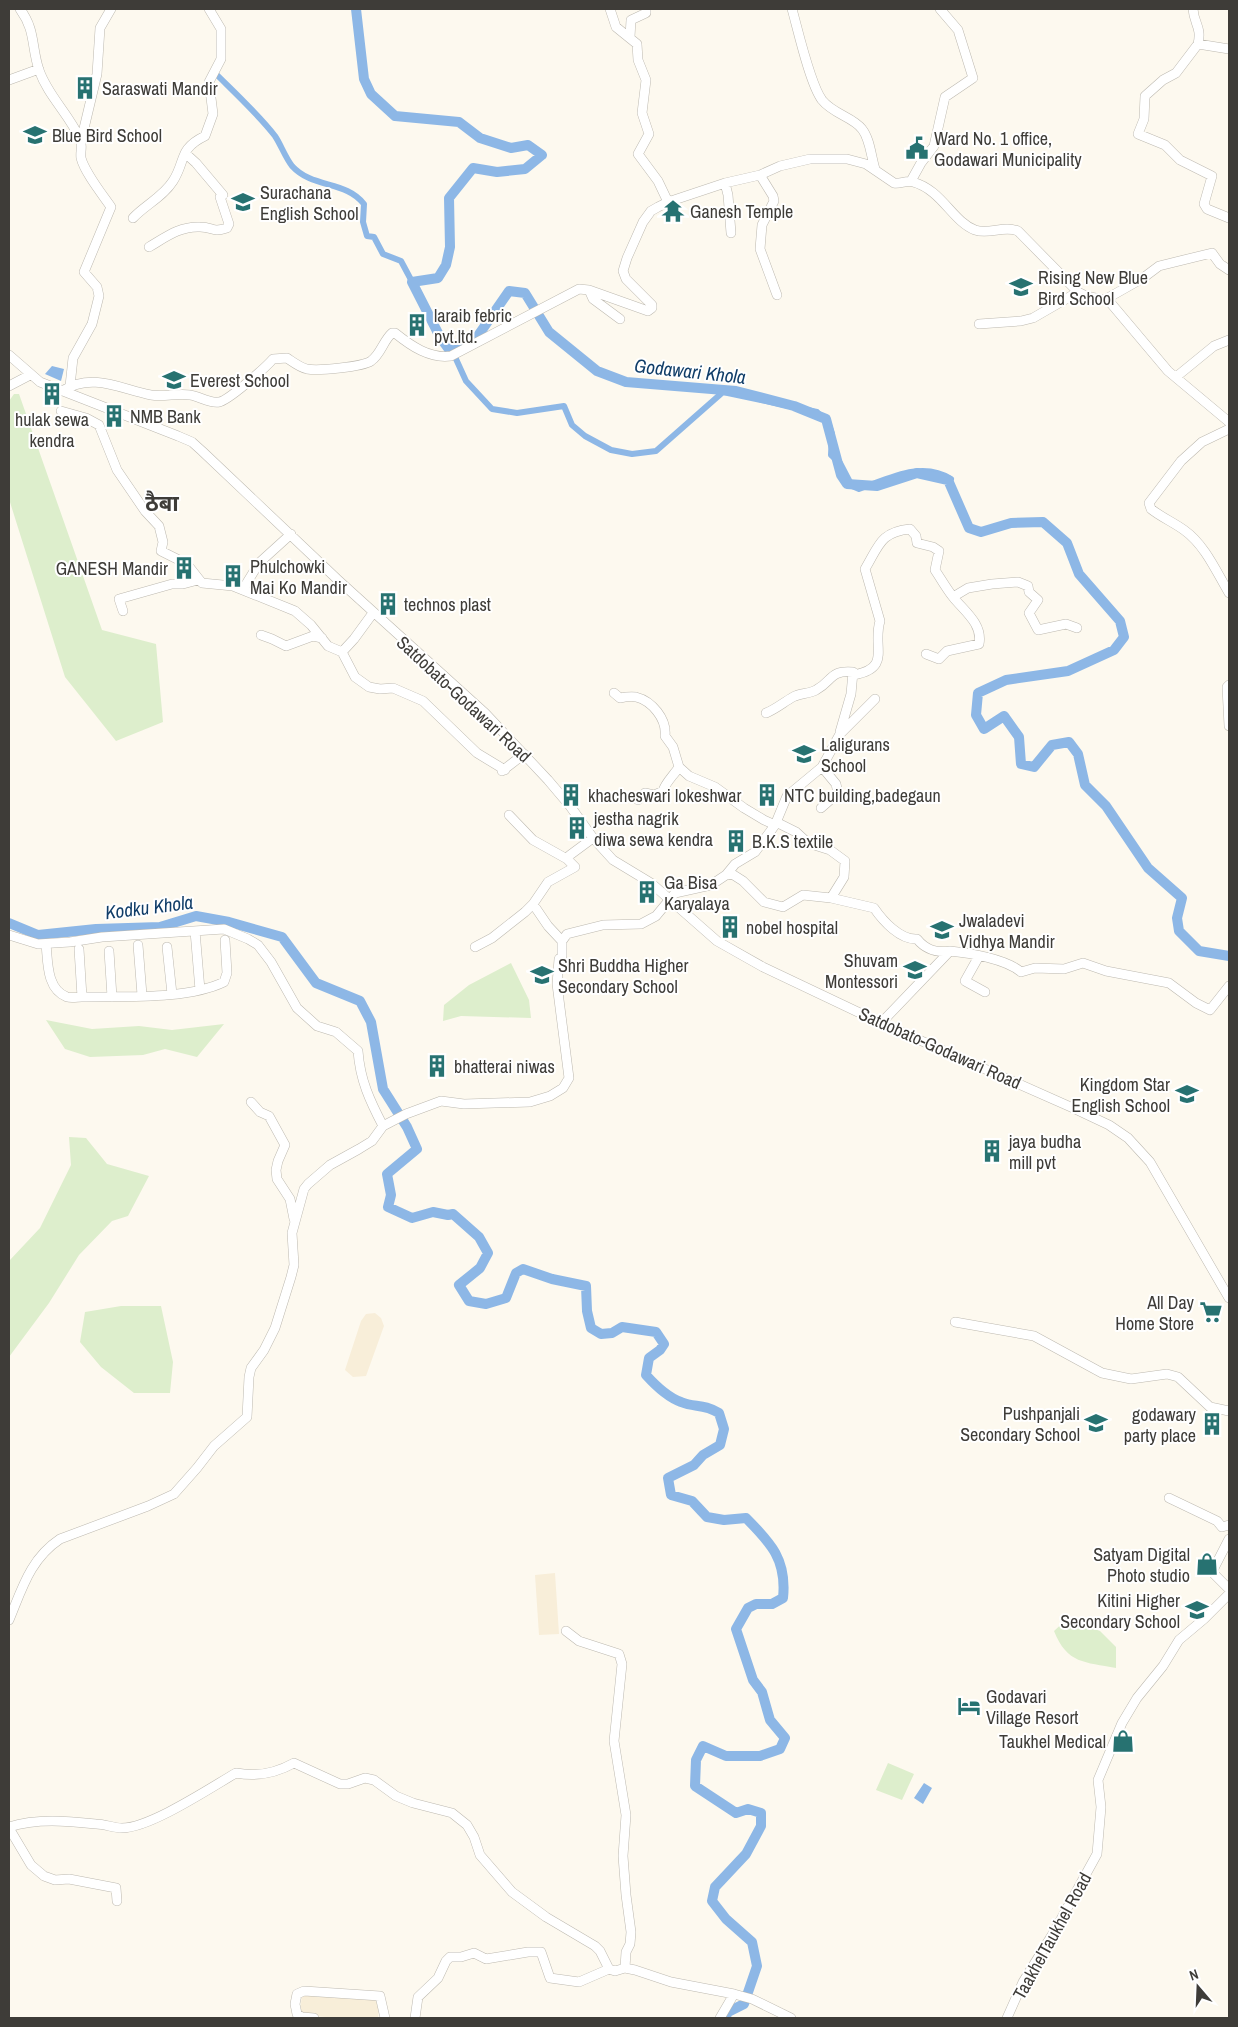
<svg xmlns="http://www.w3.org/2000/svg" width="1238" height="2027" font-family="'Archivo Narrow','Noto Sans Devanagari',sans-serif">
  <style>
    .industrial { fill: #f8eed9 }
    .green { fill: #dec }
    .water { fill: #8db7e6 }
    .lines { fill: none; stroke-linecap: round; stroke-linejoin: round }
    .canal { stroke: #8db7e6; stroke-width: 6 }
    .river { stroke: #8db7e6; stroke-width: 10 }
    .minor-casing { stroke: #bdb9b0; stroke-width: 10 }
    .minor { stroke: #fff; stroke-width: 9 }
    .labels { text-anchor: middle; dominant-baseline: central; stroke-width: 4; stroke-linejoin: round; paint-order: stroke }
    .poi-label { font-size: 18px; fill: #3e3c38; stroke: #fff; text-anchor: start }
    .street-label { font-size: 18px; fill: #3e3c38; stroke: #fff }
    .water-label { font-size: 19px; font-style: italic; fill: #103d68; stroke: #fff }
    .district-label { font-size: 22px; font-weight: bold; fill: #3e3c38; stroke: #fff }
  </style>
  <rect width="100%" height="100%" fill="#fdf9ef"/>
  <path class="industrial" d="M375,1313L381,1318L384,1326L366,1376L353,1377L345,1370L361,1321L366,1314Z
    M555,1573L559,1634L539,1635L535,1575Z
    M302,1993L380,2000L378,2018H338L300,2015Z"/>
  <path class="green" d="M14,394H19L102,630L156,644L163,722L116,741L65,677L9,499V401Z
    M511,963L529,1000L531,1018L461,1016L443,1021L444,1005L469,985Z
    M46,1020L92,1029L139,1026L172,1030L224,1024L197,1057L165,1049L143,1055L90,1057L65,1049Z
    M69,1137L86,1138L107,1164L149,1176L128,1216L112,1221L79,1255L49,1303L9,1357V1261L40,1228L71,1165Z
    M121,1306H161L173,1362L170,1393H134L101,1367L80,1342L85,1312Z
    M1067,1619L1100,1631L1116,1647V1668C1085,1662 1067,1664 1054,1631Z
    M888,1763L914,1774L902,1800L876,1790Z"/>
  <path class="water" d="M52,366L64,369L61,381L45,374Z
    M924,1783L932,1788L923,1804L914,1798Z"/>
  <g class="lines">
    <path class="canal" d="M214,72C233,91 259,115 275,136C281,145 285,157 292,166C313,189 345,180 364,204L363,222L367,236L374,237L383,254L401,261L440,334L451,349
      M456,359L466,381L492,409L517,413L564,406L572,425L585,436L611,450L632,454L656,451L723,392L817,412L829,425L832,434L831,455L840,463L852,486L859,489C888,479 922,460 951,479"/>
    <path class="river" d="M356,9L364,79L371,94L395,116L459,122L480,138L511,148L528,145L542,155L525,169L497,172L473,168L449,198L450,247L446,265L438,278L412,282L440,337L451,352L475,340L509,291L525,293L549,332L597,371L626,382L736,391L794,406L826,419L841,475L847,484L877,486L917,473L948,480L969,528L981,532L1011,523L1043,522L1067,543L1079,574L1120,621L1124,637L1114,650L1068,671L1006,680L978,693L976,715L984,729L1004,716L1019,737L1021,764L1034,767L1052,745L1069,742L1078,754L1085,785L1106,806L1148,868L1182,898L1177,918L1179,931L1199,951L1229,956
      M9,923L38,935L96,929L160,927L196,916L229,922L282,937L316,983L360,1001L371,1022L383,1089L407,1127L417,1149L387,1174L391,1195L388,1207L412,1218L433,1212L448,1215L453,1214L479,1237L488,1253L480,1268L459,1285L469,1301L486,1304L506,1298L516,1273L523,1269L552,1279L586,1286L587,1311L591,1328L601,1334L612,1333L622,1327L656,1332L664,1344L660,1350L649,1358L646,1375C655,1385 667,1397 681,1402C695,1408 703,1403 719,1413L724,1429L720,1445L703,1455L694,1465L668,1478L671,1495L692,1501L707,1517L724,1520L746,1518C771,1543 787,1560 783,1598L772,1604H756L748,1608L736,1629L753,1680L762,1692L770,1720L785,1738L780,1749L760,1756H726L703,1746L696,1760L695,1786L736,1813L748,1809L761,1813V1826L746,1854L715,1887L712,1901L726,1919L752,1942L757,1966L744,2004L728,2012L725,2018"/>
    <defs>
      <path id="minor" d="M20,9C36,31 31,46 39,70C48,96 69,114 80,139C83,145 80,152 81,158C85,173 102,194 111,207L84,272L97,287L99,296L92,324L73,358L70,386
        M610,9L616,27L637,44L638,60L646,80L642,113L649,134L638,154L658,181L668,202
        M792,9C798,30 810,84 822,100C833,114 853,117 862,129C870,139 871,156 875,169
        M1193,9C1194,24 1202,27 1198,44
        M630,37L631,20L646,13V9
        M1229,49L1198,44L1176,73L1163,80L1145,96L1144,119L1138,134L1165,145L1180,160L1212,176L1204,204L1207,209L1229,218
        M9,80L39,69
        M81,141L97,74L100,28L111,9
        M760,175L773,196L774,201L762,225L760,249L777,295
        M911,181L921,163L934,146L945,97L973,78L958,30L940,9
        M725,183L728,195L731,233
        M133,218C145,205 163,197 173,181C186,161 178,149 205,136L213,114L209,82L221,59V29L209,9
        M149,247C166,237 180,226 200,227C214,227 211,233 227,228L229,224L220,197L223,195L196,163L185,153
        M589,290L593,299L620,319
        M1106,299L1143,278L1159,266L1212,253L1220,264L1229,270
        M979,324L1021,321L1033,318L1078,292
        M9,355L40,382L178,436L192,442L202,451L337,579L485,713L548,780L570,806L593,838L613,860L651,883L717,941L763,967L881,1023L1073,1108L1109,1125L1128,1138L1150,1162L1229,1298
        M1176,377L1214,346L1229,340
        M9,386L30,375
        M62,391C93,372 120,389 151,395C164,397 178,393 190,395C199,396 210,404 219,402C228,401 266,367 273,359L287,358C293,362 299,367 307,369C318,371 362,367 371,361C381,354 383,341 392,333H395C411,346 430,359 451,356L579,289L589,290L648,311L652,308V305L626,279L623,271L627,258L643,222L651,211L658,207L668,202L725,183L760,175L780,166L810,159H847L866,164L894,183C901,184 906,180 913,182C942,190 952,221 975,230C989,235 1004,225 1018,231L1078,292L1086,296L1109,301L1168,371L1229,422
        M61,411L86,418L99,425L117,470L145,511L159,526L163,542L161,551L187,564L202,583L233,586L295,611L311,625L328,646L342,652L355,677L369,687L380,689L393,688L423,701L477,753L505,770
        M1229,429L1202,442L1181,461L1149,503L1151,509C1161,517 1173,522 1184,530C1205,545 1216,571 1229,593
        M243,589L259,563L291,534
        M953,597L968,588L992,584L1018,582L1028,586L1029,592L1038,600L1029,613L1038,630L1066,624L1077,628
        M123,611L119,599L172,584H183L198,580
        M261,635L272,639L286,646L313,636L322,638
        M342,652L354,639L373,613
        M854,675C892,668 872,647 880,621L865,569C879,546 880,532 910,529L916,536L917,543L933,547L939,551L935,570C941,579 946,588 953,597C964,611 983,624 979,644L947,651L939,659L926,654
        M1229,685L1227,687L1229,726
        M614,693L620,698C625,697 631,696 636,697C652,701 667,719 665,736L673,747L679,767L689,776L715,787L744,808L764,820L775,825
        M766,713C776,709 784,702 793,697C800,693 809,694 816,690C833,681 829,670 853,672L851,694L840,732
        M502,771L524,754
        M638,800L645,793L654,795L663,791C665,783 674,775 679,767
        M821,808L838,793L836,784L822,767
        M567,859L570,855L593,838
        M726,875L732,874L743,881L764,902L783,907L803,895L831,898L844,877L845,861L830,850L808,843L796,832L776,822
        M831,898L874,908C883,921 900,940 917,939C926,950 936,953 950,951
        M533,904L548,926L562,941
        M195,931L200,990
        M9,935L38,944L70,942L102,937L224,929L248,939L258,945L271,962L297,1008L317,1026L336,1032L358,1051C360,1080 370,1101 383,1126
        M46,944C48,961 46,989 67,997C71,998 78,997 82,997C124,996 187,1000 224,982L227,973L225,940
        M138,945L142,995
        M167,947L172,994
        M475,947L492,938L525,912L533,904L548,882L575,867L567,859L533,840L509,815
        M79,949L82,997
        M109,951L112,997
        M979,956L965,981L985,992
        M881,1023L950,951C970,953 1006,959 1021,972L1035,968L1064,969L1083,963L1106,971L1169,983L1196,1003L1210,1010L1229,986
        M251,1102L260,1112L269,1116L285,1145L278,1161L276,1170L277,1179L290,1199L294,1219
        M955,1322L1034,1336L1102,1373L1131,1379L1167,1374L1178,1377L1210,1407L1229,1411
        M1169,1498L1217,1521L1222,1527L1229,1525
        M1229,1539L1212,1572L1229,1589
        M9,1620C22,1589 30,1559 60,1539L148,1506L174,1494L197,1468L214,1446L247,1417L249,1377L251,1368L264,1350L275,1328L291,1277L294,1265L292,1233L304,1189L308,1184L330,1165L359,1149L372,1141L383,1126L406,1114L441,1101L464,1104L530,1102L550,1096L563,1088L569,1078L557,984L559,959L562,956V941L567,934L603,925L641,924L656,916L675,893L711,885L726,875L735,864L755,852L775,825L787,796L822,767L840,734L875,699
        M566,1631L579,1641L619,1654L622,1664L614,1741L626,1815L623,1856L626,1895L631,1932L630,1944L626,1952L625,1968
        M9,1827C37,1818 67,1821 96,1824C105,1824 113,1828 122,1828C150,1828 210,1788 236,1773C256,1777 276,1773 294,1763L340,1784H348L365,1778L374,1780L396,1796L413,1803L452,1813L467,1825L474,1837L480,1855L512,1892L546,1917L595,1946L600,1951L609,1969L615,1971L625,1968L635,1970L671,1982L734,1994
        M9,1828L31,1865L44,1876L55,1880L69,1879L116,1888L117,1901
        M314,2018L302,2017L297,2014L295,2004L297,1994L304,1991L380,1996L385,2018
        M415,2018L418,1997L438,1978L446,1961L450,1957H461L474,1953L486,1959L528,1952H541L550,1978L579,1982L609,1969
        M720,2018L734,1994L752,1999L791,2018
        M1007,2018L1023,1982L1054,1932L1097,1854L1101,1807L1098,1780L1122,1723L1137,1698L1163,1666L1179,1640L1204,1619L1229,1594"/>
    </defs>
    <use href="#minor" class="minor-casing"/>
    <use href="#minor" class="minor"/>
  </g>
  <defs>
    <symbol id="building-bare" viewBox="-9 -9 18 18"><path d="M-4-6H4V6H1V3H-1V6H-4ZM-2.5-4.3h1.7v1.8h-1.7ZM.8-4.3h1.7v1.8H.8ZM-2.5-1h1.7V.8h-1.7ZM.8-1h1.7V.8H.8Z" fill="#277271" stroke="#fff" stroke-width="2.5" paint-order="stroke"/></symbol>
    <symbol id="school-bare" viewBox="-9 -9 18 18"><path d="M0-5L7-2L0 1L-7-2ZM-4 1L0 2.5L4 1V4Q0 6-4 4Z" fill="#277271" stroke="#fff" stroke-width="2.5" paint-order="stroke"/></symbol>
    <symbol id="civic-bare" viewBox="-9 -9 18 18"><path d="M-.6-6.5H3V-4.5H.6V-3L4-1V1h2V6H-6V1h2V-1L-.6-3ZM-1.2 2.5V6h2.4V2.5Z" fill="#277271" stroke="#fff" stroke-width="2.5" paint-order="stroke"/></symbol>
    <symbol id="temple-bare" viewBox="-9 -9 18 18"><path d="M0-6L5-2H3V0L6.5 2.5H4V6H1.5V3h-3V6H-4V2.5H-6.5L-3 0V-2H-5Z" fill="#277271" stroke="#fff" stroke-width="2.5" paint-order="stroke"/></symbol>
    <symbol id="supermarket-bare" viewBox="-9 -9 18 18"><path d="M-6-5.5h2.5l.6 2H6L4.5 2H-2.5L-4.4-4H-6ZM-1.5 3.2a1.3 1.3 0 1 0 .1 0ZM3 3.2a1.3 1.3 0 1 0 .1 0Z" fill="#277271" stroke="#fff" stroke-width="2.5" paint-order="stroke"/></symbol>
    <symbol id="shop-bare" viewBox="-9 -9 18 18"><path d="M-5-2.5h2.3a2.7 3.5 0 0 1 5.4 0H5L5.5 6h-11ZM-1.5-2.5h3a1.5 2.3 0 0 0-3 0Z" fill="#277271" stroke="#fff" stroke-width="2.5" paint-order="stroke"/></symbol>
    <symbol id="hotel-bare" viewBox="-9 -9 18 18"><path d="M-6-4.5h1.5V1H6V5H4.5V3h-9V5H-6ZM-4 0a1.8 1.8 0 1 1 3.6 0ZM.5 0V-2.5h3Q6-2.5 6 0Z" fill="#277271" stroke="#fff" stroke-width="2.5" paint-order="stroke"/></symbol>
  </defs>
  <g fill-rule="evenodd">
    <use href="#building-bare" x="69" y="72" width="32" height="32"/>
    <use href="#school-bare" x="19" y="119" width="32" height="32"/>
    <use href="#civic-bare" x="901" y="132" width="32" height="32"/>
    <use href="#school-bare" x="227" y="186" width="32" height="32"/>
    <use href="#temple-bare" x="657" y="195" width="32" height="32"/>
    <use href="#school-bare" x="1005" y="271" width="32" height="32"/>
    <use href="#building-bare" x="401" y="309" width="32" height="32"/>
    <use href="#school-bare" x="158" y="364" width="32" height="32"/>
    <use href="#building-bare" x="36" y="378" width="32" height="32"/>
    <use href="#building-bare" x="98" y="400" width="32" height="32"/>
    <use href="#building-bare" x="168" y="552" width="32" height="32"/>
    <use href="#building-bare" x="217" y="560" width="32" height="32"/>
    <use href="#building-bare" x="372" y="588" width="32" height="32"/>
    <use href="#school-bare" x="788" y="738" width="32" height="32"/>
    <use href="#building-bare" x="555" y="779" width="32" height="32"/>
    <use href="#building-bare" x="751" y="779" width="32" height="32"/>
    <use href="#building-bare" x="561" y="812" width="32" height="32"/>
    <use href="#building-bare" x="720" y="825" width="32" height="32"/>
    <use href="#building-bare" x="631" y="876" width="32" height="32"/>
    <use href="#building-bare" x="714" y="911" width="32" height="32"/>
    <use href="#school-bare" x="926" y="914" width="32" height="32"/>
    <use href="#school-bare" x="899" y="954" width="32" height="32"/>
    <use href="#school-bare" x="526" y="959" width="32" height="32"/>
    <use href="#building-bare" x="421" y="1050" width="32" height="32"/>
    <use href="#school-bare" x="1171" y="1078" width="32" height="32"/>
    <use href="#building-bare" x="976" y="1135" width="32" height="32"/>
    <use href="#supermarket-bare" x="1195" y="1296" width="32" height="32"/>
    <use href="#school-bare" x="1080" y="1407" width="32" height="32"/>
    <use href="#building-bare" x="1196" y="1408" width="32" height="32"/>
    <use href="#shop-bare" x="1191" y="1548" width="32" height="32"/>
    <use href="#school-bare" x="1181" y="1594" width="32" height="32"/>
    <use href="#hotel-bare" x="953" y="1690" width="32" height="32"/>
    <use href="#shop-bare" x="1107" y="1725" width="32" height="32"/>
  </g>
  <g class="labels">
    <g class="poi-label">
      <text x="102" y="88">Saraswati Mandir</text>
      <text x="52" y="135">Blue Bird School</text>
      <text x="934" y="138">Ward No. 1 office,<tspan x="934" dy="21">Godawari Municipality</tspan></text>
      <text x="260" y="192">Surachana<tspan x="260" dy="21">English School</tspan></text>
      <text x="690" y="211">Ganesh Temple</text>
      <text x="1038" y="277">Rising New Blue<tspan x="1038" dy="21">Bird School</tspan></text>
      <text x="434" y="315">laraib febric<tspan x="434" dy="21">pvt.ltd.</tspan></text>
      <text x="190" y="380">Everest School</text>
      <text x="130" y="416">NMB Bank</text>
      <text x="52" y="419" text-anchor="middle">hulak sewa<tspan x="52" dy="21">kendra</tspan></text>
      <text x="250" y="566">Phulchowki<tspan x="250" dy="21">Mai Ko Mandir</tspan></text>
      <text x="168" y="568" text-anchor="end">GANESH Mandir</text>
      <text x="404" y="604">technos plast</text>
      <text x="821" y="744">Laligurans<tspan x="821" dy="21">School</tspan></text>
      <text x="588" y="795">khacheswari lokeshwar</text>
      <text x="784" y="795">NTC building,badegaun</text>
      <text x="594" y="818">jestha nagrik<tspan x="594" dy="21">diwa sewa kendra</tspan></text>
      <text x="752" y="841">B.K.S textile</text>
      <text x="664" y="882">Ga Bisa<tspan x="664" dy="21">Karyalaya</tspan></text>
      <text x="959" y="920">Jwaladevi<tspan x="959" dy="21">Vidhya Mandir</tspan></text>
      <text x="746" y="927">nobel hospital</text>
      <text x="898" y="960" text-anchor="end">Shuvam<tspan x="898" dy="21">Montessori</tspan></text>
      <text x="558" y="965">Shri Buddha Higher<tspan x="558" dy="21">Secondary School</tspan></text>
      <text x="454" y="1066">bhatterai niwas</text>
      <text x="1170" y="1084" text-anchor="end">Kingdom Star<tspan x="1170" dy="21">English School</tspan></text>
      <text x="1009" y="1141">jaya budha<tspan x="1009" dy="21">mill pvt</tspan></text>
      <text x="1194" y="1302" text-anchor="end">All Day<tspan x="1194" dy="21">Home Store</tspan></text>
      <text x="1080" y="1413" text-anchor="end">Pushpanjali<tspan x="1080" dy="21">Secondary School</tspan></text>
      <text x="1196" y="1414" text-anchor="end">godawary<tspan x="1196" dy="21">party place</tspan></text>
      <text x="1190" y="1554" text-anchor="end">Satyam Digital<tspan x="1190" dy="21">Photo studio</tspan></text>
      <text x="1180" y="1600" text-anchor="end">Kitini Higher<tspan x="1180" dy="21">Secondary School</tspan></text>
      <text x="986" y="1696">Godavari<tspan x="986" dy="21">Village Resort</tspan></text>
      <text x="1106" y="1741" text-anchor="end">Taukhel Medical</text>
    </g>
    <g class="street-label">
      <text transform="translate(464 699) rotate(43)">Satdobato-Godawari Road</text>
      <text transform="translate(940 1048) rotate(24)">Satdobato-Godawari Road</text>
      <text transform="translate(1052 1936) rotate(-61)">TaakhelTaukhel Road</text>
    </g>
    <g class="water-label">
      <text transform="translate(690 371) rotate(6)">Godawari Khola</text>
      <text transform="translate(149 907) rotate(-7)">Kodku Khola</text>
    </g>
    <g class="district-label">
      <text x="162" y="503">ठैबा</text>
    </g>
  </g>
  <rect width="1238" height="2027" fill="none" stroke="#3e3c38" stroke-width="20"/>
  <g transform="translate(1198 1987) rotate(341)" stroke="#ffffff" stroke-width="4" paint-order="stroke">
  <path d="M0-4L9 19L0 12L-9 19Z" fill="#3e3c38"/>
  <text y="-8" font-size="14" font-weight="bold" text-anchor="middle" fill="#3e3c38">N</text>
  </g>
</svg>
